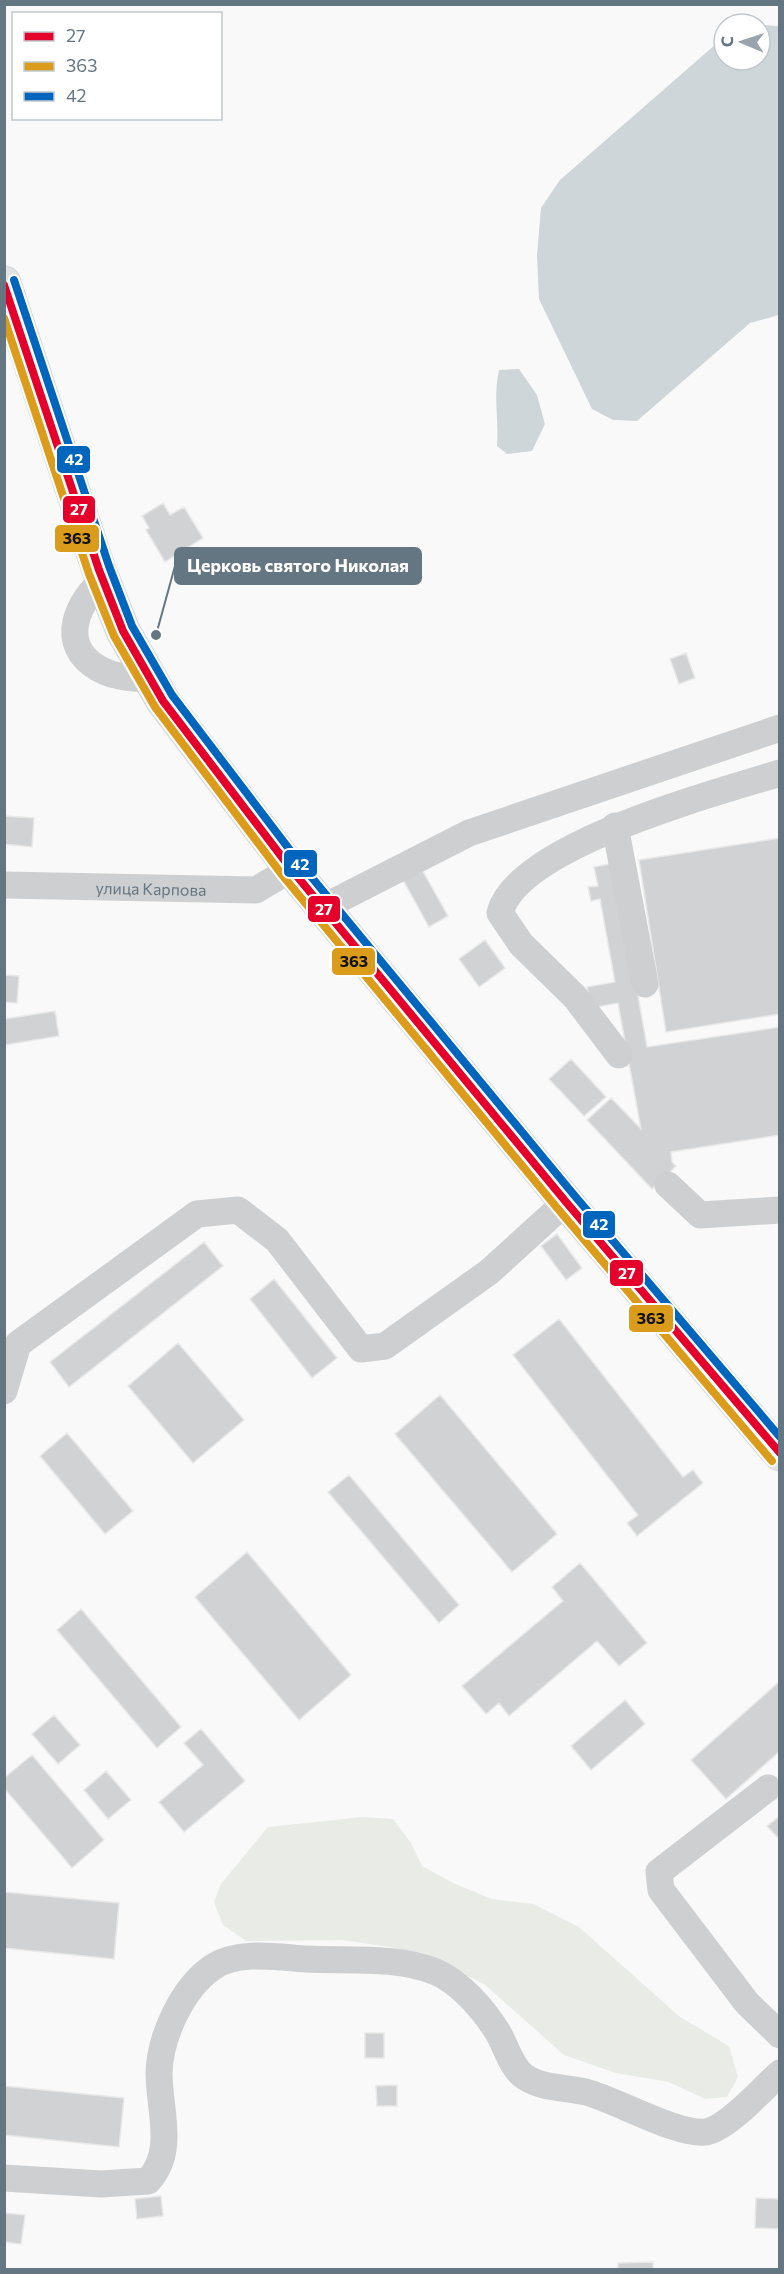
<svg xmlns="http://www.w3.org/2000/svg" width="784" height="2274" font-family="Commissioner,sans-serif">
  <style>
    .green { fill: #e8ebe6 }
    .water { fill: #ced6d9 }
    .building { fill: #d0d2d3; stroke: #e8e8e8; stroke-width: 1.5 }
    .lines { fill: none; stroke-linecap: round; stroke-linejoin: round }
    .major-casing { stroke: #d5d6d7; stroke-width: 35 }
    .minor { stroke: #cecfd0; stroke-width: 27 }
    .major { stroke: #e1e2e2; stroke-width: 33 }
    .bus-1-casing { stroke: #fff; stroke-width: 12 }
    .bus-2-casing { stroke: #fff; stroke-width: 12 }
    .bus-3-casing { stroke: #fff; stroke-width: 12 }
    .bus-1 { stroke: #e4002b; stroke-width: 8 }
    .bus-2 { stroke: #da9c1a; stroke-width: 8 }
    .bus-3 { stroke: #0065bd; stroke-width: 8 }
    .labels { text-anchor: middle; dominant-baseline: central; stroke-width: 6; stroke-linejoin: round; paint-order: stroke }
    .street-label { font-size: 16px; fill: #657683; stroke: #fff }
    .leader { fill: none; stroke: #657683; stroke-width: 2 }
    .callout-dot { fill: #657683; stroke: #fff; stroke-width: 2 }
    .callout { fill: #657683; stroke: #657683; stroke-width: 2 }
    .callout-label { font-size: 18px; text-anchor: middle; font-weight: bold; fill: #fff }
    .line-badge { stroke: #fff; stroke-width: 2 }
    .badge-label { font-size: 16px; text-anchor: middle; font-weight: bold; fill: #fff }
    .pale-badge-label { font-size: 16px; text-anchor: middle; font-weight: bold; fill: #111 }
  </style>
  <rect width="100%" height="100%" fill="#f9f9f9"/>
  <path class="green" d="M363,1817L393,1819L411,1843L422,1866L455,1884L492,1899L534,1904L579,1927L680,2017L729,2046L738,2077L727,2097L705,2099L669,2082L616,2073L564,2055L484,1984L435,1960L390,1947L341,1940L246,1941L223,1925L214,1902L221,1884L268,1827Z"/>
  <path class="water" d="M760,25L779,26V315L750,323L637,421L613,420L592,409L539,299L537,255L541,208L560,180L724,37V60H760Z
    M519,369L537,395L545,424L532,451L507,454L497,446C499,420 493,396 499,370Z"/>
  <path class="building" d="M163,503L170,515L184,507L203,538L165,562L146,530L149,528L142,516Z
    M686,653L695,678L679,684L670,659Z
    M4,816L34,818L32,847L4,844Z
    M780,838V1014L666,1032L639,860Z
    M615,863L647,1047L780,1027V1135L671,1152L672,1162L676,1166L652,1189L587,1120L611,1098L641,1129L618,1003L591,1008L587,987L615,982L600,899L591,901L588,887L598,886L594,867Z
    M421,868L448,916L429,927L402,878Z
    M485,940L505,968L479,987L459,959Z
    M4,975L19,976L17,1003L4,1002Z
    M55,1011L59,1036L4,1045V1019Z
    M571,1059L606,1097L584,1116L549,1079Z
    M557,1234L582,1268L566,1280L541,1246Z
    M204,1242L223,1266L69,1387L50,1362Z
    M274,1279L337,1358L312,1378L250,1299Z
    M559,1319L683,1477L693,1470L703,1483L637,1536L627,1523L638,1515L513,1355Z
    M178,1343L244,1420L193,1463L128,1386Z
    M440,1395L557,1534L512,1572L395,1434Z
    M67,1433L133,1511L105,1534L40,1456Z
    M349,1475L459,1605L439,1623L328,1492Z
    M247,1552L351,1675L299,1720L195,1597Z
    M580,1563L647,1643L619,1666L597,1641L509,1716L499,1703L486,1714L462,1686L563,1601L552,1587Z
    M81,1609L181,1727L157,1748L57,1630Z
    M780,1681V1751L726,1799L691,1760Z
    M625,1700L645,1724L591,1770L571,1746Z
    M54,1715L80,1745L58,1764L32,1734Z
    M201,1729L245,1781L184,1832L159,1802L203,1765L184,1743Z
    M32,1755L104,1840L72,1868L4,1788V1778Z
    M106,1771L131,1800L108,1819L84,1790Z
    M780,1816V1840L767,1826Z
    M4,1892L119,1903L114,1959L4,1948Z
    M365,2033H384V2058H365Z
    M397,2085V2106H377L376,2086Z
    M4,2086L124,2098L119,2147L4,2135Z
    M161,2196L163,2216L137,2219L135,2199Z
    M756,2198L780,2199V2229L755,2228Z
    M4,2213L25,2215L21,2244L4,2242Z
    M653,2262V2270H618V2263Z"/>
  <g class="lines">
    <defs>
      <path id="major" d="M4,283L99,570L123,631L163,701L291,869L566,1202L780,1454"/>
    </defs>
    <use href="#major" class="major-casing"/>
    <g class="minor">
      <path d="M103,580C71,608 59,652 106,672C119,678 137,678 151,680"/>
      <path d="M615,826L645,984"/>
      <path id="s1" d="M4,885L256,890L291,869"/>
      <path d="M324,907L469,833L780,728"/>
      <path d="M619,1055L575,997L521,944L500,913C517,845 716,793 780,773"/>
      <path d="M668,1185L700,1215L780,1210"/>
      <path d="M4,1391L18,1344L197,1214L238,1210L277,1240L361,1349L385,1346L489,1272L566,1202"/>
      <path d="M768,1788L659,1872L661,1890L747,2003L780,2035"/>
      <path d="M4,2178L101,2184L148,2181C176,2151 159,2110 159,2073C160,2037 182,1988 213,1967C238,1950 277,1957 306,1959C348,1961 397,1956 436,1972C461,1983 483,2009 497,2031C506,2045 511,2068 525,2077C543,2089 566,2087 586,2092C616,2100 679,2136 706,2132C728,2128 762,2089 780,2073"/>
    </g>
    <use href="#major" class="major"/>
    <defs>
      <path id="bus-1" d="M4,285L99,570L123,631L163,701L291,869L566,1202L780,1453"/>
      <path id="bus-2" d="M4,318L89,574L114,636L155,707L283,876L558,1209L772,1461"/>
      <path id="bus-3" d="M14,280L109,566L132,626L172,695L299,862L574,1195L780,1437"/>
    </defs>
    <use href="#bus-1" class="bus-1-casing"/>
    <use href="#bus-2" class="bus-2-casing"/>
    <use href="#bus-3" class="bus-3-casing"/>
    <use href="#bus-1" class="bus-1"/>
    <use href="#bus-2" class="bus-2"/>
    <use href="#bus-3" class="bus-3"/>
  </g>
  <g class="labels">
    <g class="street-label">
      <text stroke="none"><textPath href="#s1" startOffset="147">улица Карпова</textPath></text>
    </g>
  </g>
  <path class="leader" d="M156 635L175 566"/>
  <circle class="callout-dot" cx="156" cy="635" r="6"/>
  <rect class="callout" x="175" y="548" width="246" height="36" rx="6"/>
  <g class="callout-label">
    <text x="298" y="572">Церковь святого Николая</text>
  </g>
  <g class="line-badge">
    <rect x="56" y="445" width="35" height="29" rx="6" fill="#0065bd"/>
    <rect x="62" y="495" width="34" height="29" rx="6" fill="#e4002b"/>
    <rect x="54" y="524" width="46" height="29" rx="6" fill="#da9c1a"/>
    <rect x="283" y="849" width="35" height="29" rx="6" fill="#0065bd"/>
    <rect x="307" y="895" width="34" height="28" rx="6" fill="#e4002b"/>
    <rect x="331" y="947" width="45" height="29" rx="6" fill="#da9c1a"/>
    <rect x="582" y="1210" width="34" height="29" rx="6" fill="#0065bd"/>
    <rect x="609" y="1259" width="35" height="28" rx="6" fill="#e4002b"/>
    <rect x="628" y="1304" width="46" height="29" rx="6" fill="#da9c1a"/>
  </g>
  <g class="badge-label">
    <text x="74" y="465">42</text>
    <text x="79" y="515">27</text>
    <text x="300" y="870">42</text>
    <text x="324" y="915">27</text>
    <text x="599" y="1230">42</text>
    <text x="627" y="1279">27</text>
  </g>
  <g class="pale-badge-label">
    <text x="77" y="544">363</text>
    <text x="354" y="967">363</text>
    <text x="651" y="1324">363</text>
  </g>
  <rect width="784" height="2274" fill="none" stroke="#657683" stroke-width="12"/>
  <rect x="12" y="12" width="210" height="108" fill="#ffffff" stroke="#c1c8cd" stroke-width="1.5"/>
  <rect x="24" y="32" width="30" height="9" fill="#e4002b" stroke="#c1c8cd" stroke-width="1.5"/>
  <text x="66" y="42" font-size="18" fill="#657683">27</text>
  <rect x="24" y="62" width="30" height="9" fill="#da9c1a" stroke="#c1c8cd" stroke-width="1.5"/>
  <text x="66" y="72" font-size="18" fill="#657683">363</text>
  <rect x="24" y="92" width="30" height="9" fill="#0065bd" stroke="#c1c8cd" stroke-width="1.5"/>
  <text x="66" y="102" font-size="18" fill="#657683">42</text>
  <g transform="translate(742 42) rotate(272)"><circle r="28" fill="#ffffff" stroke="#c1c8cd" stroke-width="1.5"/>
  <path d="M0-4.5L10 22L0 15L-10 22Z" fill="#99a4ac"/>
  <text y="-9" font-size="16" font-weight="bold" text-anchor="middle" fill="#657683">С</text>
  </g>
</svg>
